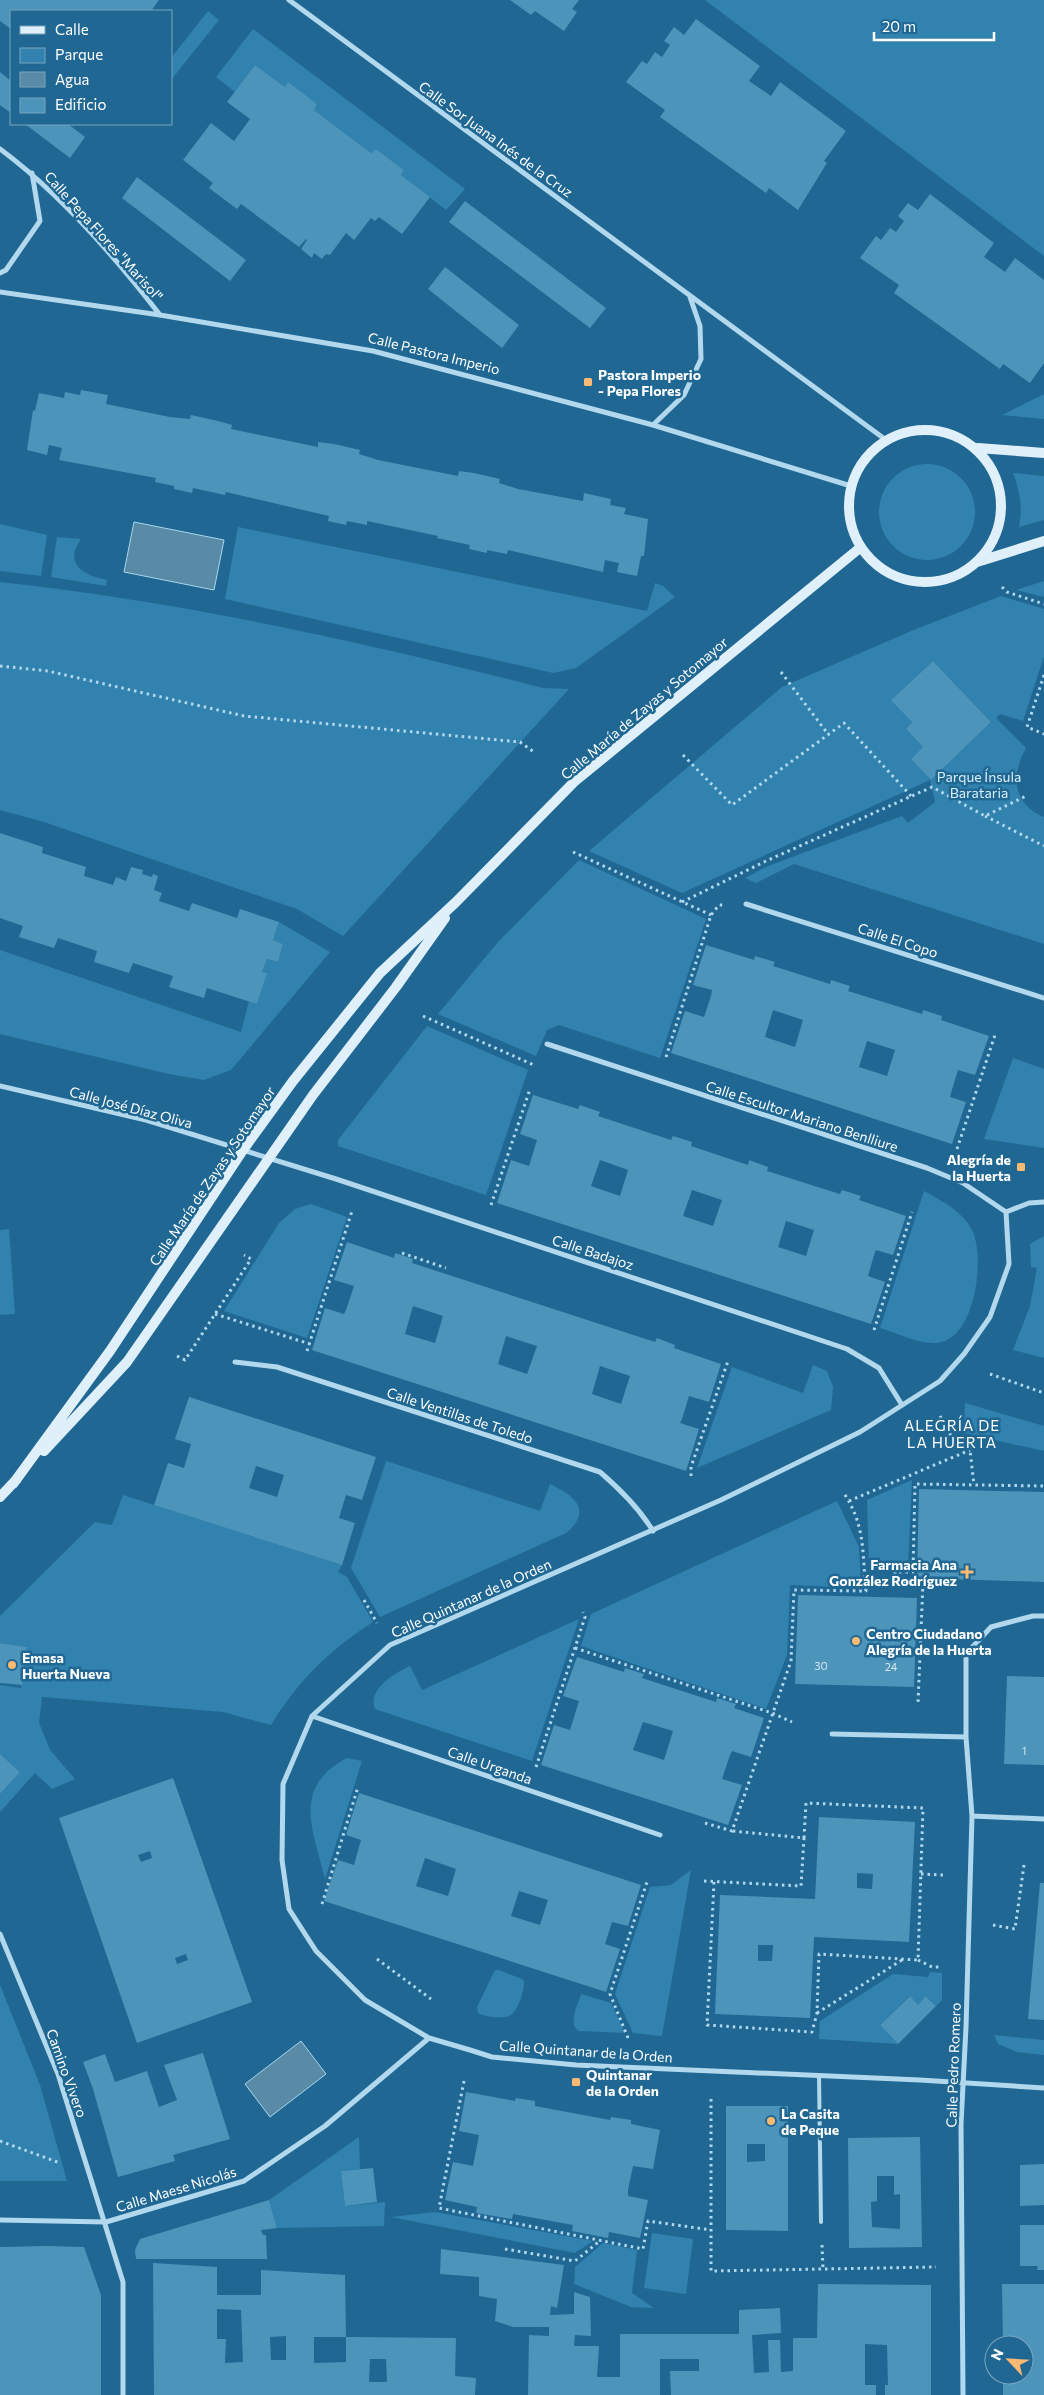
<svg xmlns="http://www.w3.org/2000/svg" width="1044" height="2395" font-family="Commissioner,sans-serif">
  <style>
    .green { fill: #3182ae; fill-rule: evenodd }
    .water { fill: #598aa6; stroke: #a6d6ef }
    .building { fill: #4d94bb; fill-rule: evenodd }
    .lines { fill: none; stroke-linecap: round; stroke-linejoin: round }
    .path { stroke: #b2d8ee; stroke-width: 3; stroke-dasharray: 2.5 4; stroke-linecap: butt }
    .lane { stroke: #b2d8ee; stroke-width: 4 }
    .street { stroke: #b2d8ee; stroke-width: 5 }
    .secondary { stroke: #dff0fa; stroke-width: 10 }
    .poi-dot { fill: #fbba73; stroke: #206893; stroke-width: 2 }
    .labels { text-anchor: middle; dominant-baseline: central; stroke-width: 5; stroke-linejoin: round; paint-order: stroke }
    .number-label { font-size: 11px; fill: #d2e4ee }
    .street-label { font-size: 14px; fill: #fff; stroke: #206893 }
    .poi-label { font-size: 14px; font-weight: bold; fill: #fff; stroke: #206893; text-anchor: start }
    .park-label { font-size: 14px; fill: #d8eefa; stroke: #206893 }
    .neighbourhood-label { font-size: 15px; letter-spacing: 1px; fill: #fff; stroke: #206893 }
  </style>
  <rect width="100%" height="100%" fill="#206893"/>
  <path class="green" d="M705,0H1044V256Z
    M208,11L219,20L171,80V58Z
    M253,29L465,189L446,210L401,175L404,170L376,149L371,153L314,110L317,104L288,83L285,87L255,65L235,92L216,77Z
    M1044,394V419L1002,415Z
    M879 512a48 48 0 1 1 96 0a48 48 0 1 1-96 0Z
    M1013,473L1044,476V520L1019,527C1023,506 1020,492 1013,473Z
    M0,524L47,535L41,576L0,571Z
    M238,527L647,611L655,583L663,586L675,597L576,668L553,673L225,599Z
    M57,537L81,539C63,565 84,575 107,580L106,586L51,577Z
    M1044,581V597L1016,590Z
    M0,582C184,602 364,642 543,688L569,689L343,936L297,909L44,822L0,810Z
    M1001,596L1044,609V656L1023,721L1000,714L996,718L1026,748C1011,774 1012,804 1044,817V944L794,864L756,883L745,878L768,866L902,816L908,823L935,802L930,780L682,893L589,851L782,687L911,631ZM933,661L991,722L931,780L911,759L923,747L906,729L912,722L892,699Z
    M579,860L706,919L660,1058L559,1025L547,1030L536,1056L438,1014L498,942Z
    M279,922L330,952L231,1070L204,1080L169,1074L0,1034V950L241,1032L249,1001L257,1004L266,973L262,972L267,959L278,962L283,944L273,940Z
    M427,1026L528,1070L486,1195L338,1146V1140Z
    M1013,1058L1044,1069V1148L984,1139Z
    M924,1191C942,1201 964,1212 973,1232C985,1260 975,1341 936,1343C918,1344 897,1333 880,1328Z
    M311,1204L347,1217L307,1338L224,1311L279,1223L295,1209Z
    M9,1229L15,1314L0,1315V1230Z
    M1044,1236V1358L1013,1350L1030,1306L1037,1268L1031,1267L1030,1244Z
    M813,1365L827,1371L833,1387L831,1410L697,1468L732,1367L803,1393Z
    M965,1403L1044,1426V1451L964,1433Z
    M386,1461L540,1511L550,1484C575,1496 593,1510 566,1533L380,1617L351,1568Z
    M912,1480L908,1567H869L867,1500Z
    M123,1495L342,1565L338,1572L347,1577L373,1622C328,1651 299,1680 271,1725L223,1712L42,1697L39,1723L50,1750L75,1779L52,1789L35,1773L0,1812V1794L20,1772L0,1754V1685L21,1688L27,1647L0,1643V1616L95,1522L112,1525Z
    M837,1501L859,1547L861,1588L790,1585L787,1655L766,1709L581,1646L591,1614Z
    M579,1619L532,1761L375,1709C367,1689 395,1673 410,1666L422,1690Z
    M347,1758L362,1761L325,1879C313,1829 291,1788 347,1758Z
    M691,1870L662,2036L633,2033L615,1994L650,1887L671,1885Z
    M495,1970H499L524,1980C525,1988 519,2008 512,2014C506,2020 485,2017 478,2013L477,2007Z
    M930,1972L942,1973V2000L936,2006L927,1996L918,2005L909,1996L880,2025L898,2044L819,2039L820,2021L893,1974L928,1977Z
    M0,1985L40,2085L67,2181H0Z
    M581,1994L611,2003L625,2033L579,2031C567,2024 578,2005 581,1994Z
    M994,2035L1044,2040V2055L1017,2052L998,2044Z
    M359,2137L360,2169L341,2171L345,2206L385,2202L384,2226L277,2228L269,2200Z
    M435,2212L593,2241L575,2253L391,2217Z
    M652,2233L693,2239L686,2294L644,2288Z
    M603,2243L637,2250L632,2293L654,2308L631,2307L574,2284L575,2267Z"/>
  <path class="water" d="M134,522L224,540L214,590L124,572Z
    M301,2041L326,2074L270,2117L245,2084Z"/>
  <path class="building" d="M0,0H159L151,11H11V29L0,21Z
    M510,0H579L572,9L577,12L564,31L535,11L531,15Z
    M696,19L760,66L749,81L771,96L780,82L846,131L824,161L827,163L798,210L769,188L766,193L660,117L665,110L626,82L642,61L647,64L655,52L662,57L670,45L664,41L674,27L684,35Z
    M255,65L285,87L288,82L317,104L314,110L371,153L376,149L404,170L401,175L430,197L402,234L379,217L375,221L371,218L354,240L346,233L330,255L326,254L322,259L314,253L312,258L301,249L307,240L306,239L299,247L241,204L237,209L209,188L213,183L183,160L211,123L234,141L250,119L227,102Z
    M0,72L11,81V113L0,105Z
    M25,124H68L85,137L70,158Z
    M137,177L246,260L230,281L122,198Z
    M930,194L994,243L984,257L1005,272L1015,258L1044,280V363L1030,383L1003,364L1000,369L894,293L899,285L860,258L876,236L881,240L890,228L896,232L904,221L898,216L908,203L918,210Z
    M465,201L606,308L590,328L449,222Z
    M445,267L519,325L502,348L428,289Z
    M81,390L108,395L106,404L170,417L190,419L191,415L218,421L232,425L231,429L318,447V442L334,444L360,450L359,454L378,460L458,476L459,471L474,473L500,479L499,483L518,489L583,501L584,493L611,499L610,505L626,508L624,514L648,519L644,556H641L637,576L617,572L619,563L605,560L603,572L508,550L507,554L487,550V553L469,549L470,545L437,538L438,536L367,521V525L347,521L346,525L328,521L329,516L226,492L225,495L193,488L192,493L174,489V486L155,482L156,478L59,460L62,448L49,445L47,455L27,450L33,410L35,411L39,393L64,398L65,392L80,395Z
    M933,661L991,722L931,780L911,759L923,747L906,729L912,722L891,700Z
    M0,833L43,847L42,853L86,867L84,876L113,885L116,877L126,881L131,867L143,870L142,874L152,877L153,874L158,876L154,890L162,893L159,901L189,911L192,903L237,918L240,909L279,922L273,940L283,944L278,962L267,959L262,972L267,973L257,1004L207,988L204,998L169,987L173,976L133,963L129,973L94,962L97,951L58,938L54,948L19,937L23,926L0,918Z
    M706,945L754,960L755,956L775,962L773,966L830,984L831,980L850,986L848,991L922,1014L923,1010L942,1016L941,1020L989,1036L975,1075L958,1070L951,1093L950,1097L966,1102L952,1144L671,1053L685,1011L704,1017L711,996L712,990L693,985ZM773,1010L803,1020L795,1047L765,1037ZM867,1041L895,1050L887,1076L859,1067Z
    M533,1095L578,1109L580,1105L600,1112L598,1116L671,1140L673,1136L692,1142L691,1146L748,1165L749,1160L768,1167L767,1171L840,1194L842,1190L861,1196L859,1200L906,1216L893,1255L876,1250L874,1255L868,1276L885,1282L871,1324L497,1203L511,1160L529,1166L537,1140L520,1134ZM600,1160L628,1170L620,1196L591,1186ZM692,1190L722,1200L713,1226L683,1216ZM786,1221L814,1230L806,1256L778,1247Z
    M347,1242L394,1258L395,1253L413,1259L412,1263L655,1342L657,1338L675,1345L674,1348L721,1364L709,1402L689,1396L682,1419L680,1423L699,1429L686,1471L312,1350L325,1308L344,1314L346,1310L354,1286L334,1280ZM413,1306L443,1316L435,1343L405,1334ZM506,1336L537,1346L527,1374L498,1364ZM600,1366L630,1376L621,1404L592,1394Z
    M189,1397L376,1457L362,1500L346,1495L339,1518L355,1523L342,1565L154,1505L168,1463L184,1468L191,1444L175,1439ZM256,1466L284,1475L277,1497L249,1488Z
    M919,1489L1044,1492V1582L917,1578Z
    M798,1595L917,1598L914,1687L795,1684Z
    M0,1643L27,1647L22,1685L0,1683Z
    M577,1657L624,1672L625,1668L644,1674L642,1678L716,1702L717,1698L736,1704L734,1708L764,1718L751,1757L732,1751L730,1755L722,1779L742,1785L728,1825L541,1765L554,1725L570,1730L579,1701L563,1696ZM643,1722L673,1731L664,1760L633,1750Z
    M1007,1676L1044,1677V1765L1004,1764Z
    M0,1754L20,1772L0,1794Z
    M173,1778L252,2002L137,2043L59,1818ZM150,1851L152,1858L141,1862L138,1855ZM186,1954L188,1960L177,1964L175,1958Z
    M359,1793L641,1885L628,1926L612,1922L605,1944L620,1949L606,1992L324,1901L338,1860L354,1865L361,1840L346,1835ZM425,1858L456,1869L448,1896L416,1886ZM519,1891L548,1900L540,1925L511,1916Z
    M819,1817L915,1822L909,1942L814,1937L810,2018L715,2014L720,1895L815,1899ZM857,1873L873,1874L872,1889L857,1888ZM758,1945H773L772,1961H758Z
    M1040,1883H1044V2020L1028,2019Z
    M910,1996L918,2005L926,1996L936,2006L898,2044L880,2025Z
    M203,2053L230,2139L173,2155L175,2161L118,2177L93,2089L83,2062L105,2054L115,2082L147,2071L159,2107L177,2100L164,2065Z
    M466,2092L515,2101L516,2098L522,2099L535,2101V2106L610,2120L611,2117L631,2120V2124L660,2130L653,2169L633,2166L628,2190V2196L648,2200L640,2238L609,2232L608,2238L572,2231L573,2225L513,2214L512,2219L476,2213L477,2207L445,2200L453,2162L473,2166L479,2135L459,2131Z
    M726,2106H788V2231L726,2230ZM747,2144H765V2161L747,2162Z
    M920,2137L922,2247L849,2248L848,2138ZM877,2176H894V2195L900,2194V2229L872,2227L871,2202L877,2201Z
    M1044,2164V2205L1020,2206V2165Z
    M373,2168L377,2202L345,2206L341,2171Z
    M269,2200L277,2228L261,2230L263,2235H266L267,2259H136L135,2250L140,2239Z
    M1020,2225H1044V2270H1037L1038,2266H1020Z
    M47,2246L84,2247L101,2295V2395H0V2247Z
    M441,2249L564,2265L557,2308L551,2306L550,2315L574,2314V2292L590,2297L591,2336L575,2335L574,2346H599L597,2377H620V2334H739V2310L780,2308L781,2333L752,2335L754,2373L769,2372L768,2340H780L781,2372L793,2371V2338H817L818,2284L931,2285V2395H885V2385H888L887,2345L865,2344V2385H876V2395H671L670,2371H699V2359H660V2395H528L529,2335L549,2336V2327H513L495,2321L497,2299L479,2296V2277L440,2274Z
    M153,2263L217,2267V2295H261V2270L345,2275L346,2337L456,2338L455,2376L476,2378L475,2395H154ZM217,2309L241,2310L243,2362L225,2363L226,2339H217ZM286,2336V2360H271L270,2337ZM314,2337H346V2362L314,2363ZM370,2359H386L387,2382H369Z
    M1002,2284H1044V2395H1003V2375H1024V2345H1003Z"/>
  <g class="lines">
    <path class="path" d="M1002,587L1007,592L1044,604
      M0,666L48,671L244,716L520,742L534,752
      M781,672L828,734
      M1044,675L1027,727L1044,734
      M683,755L732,805L844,723L911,796
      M985,816L1044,846
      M573,852L711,915
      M682,902L766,861L932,787L985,816L1026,796
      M423,1016L534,1065
      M666,1057L711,915L719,905H723
      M957,1149L996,1032
      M491,1205L530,1089
      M402,1253L446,1268
      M215,1314L310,1344
      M874,1330L912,1212
      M307,1351L352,1211
      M177,1356L185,1360L251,1259L244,1255
      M990,1374L1044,1393
      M940,1416L953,1439L964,1440L970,1450L974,1485
      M691,1476V1467L728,1361
      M849,1501L970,1450
      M865,1581L923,1582L918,1703
      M895,1581V1572H913L915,1484L1044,1486
      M364,1600L377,1623
      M575,1648L772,1713L792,1722
      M536,1767L585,1617L583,1612
      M705,1823L732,1831L791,1661L794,1590L866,1591C862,1554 866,1525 843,1492
      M921,1874L943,1875
      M704,1881L801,1886L804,1838
      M714,1882L707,2025L812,2032L817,2013L819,1954L918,1960L923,1808L806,1803L804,1838L732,1831
      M322,1904L358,1787
      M993,1925L1015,1929L1024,1865
      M377,1959L431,1999
      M918,1960L932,1967H942
      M817,2013L902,1960
      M628,2038L610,1994L647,1882
      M464,2081L439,2208L643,2249L648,2221L711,2230
      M711,2099V2271L936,2267
      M0,2141L60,2163
      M822,2245L823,2269
      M505,2249L575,2261L601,2240"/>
    <path class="lane" d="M819,2075L821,2222"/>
    <path class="street" d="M289,0L886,440
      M0,149C58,192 116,258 160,315
      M0,273L6,270L40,221L32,173
      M0,292L160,315L373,351L653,425L851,486
      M653,425L684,395L701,359L700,326L690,297
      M746,904L1044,998
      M547,1044L927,1168L963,1183L1006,1212
      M0,1086L146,1120L336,1179L847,1349L879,1368L902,1405
      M1006,1212L1009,1264L990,1317L964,1354L940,1381L860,1432L721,1500L390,1645L312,1716L283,1784L282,1860L289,1909L316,1951L365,2000L429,2038L470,2050L492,2057L576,2065L920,2080L1044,2088
      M1006,1212L1029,1203L1044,1202
      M235,1362L277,1367L600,1472C621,1490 639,1508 653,1531
      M312,1716L660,1835
      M832,1734L966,1737
      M972,1816L1044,1819
      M0,1934L58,2074L123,2282V2395
      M0,2220L106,2222L244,2181L325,2126L429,2038
      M963,2395L961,2124L966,2027L972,1816L966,1737V1654L991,1627L1033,1616H1044"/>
    <path class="secondary" d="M849 506a76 76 0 1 1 152 0a76 76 0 1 1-152 0Z
      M978,448L1044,453
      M977,562L1044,541
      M44,1451L127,1362L313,1095L396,987L445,918
      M13,1484L110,1351L243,1150L293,1081L380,973L456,902L574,782L861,547
      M0,1497L17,1479"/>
  </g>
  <g class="poi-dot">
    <rect x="583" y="377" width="10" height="10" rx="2.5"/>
    <rect x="1016" y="1162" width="10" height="10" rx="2.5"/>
    <path d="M964.5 1564.5h5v5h5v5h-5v5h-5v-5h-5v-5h5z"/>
    <circle cx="856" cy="1641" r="5"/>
    <circle cx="12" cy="1665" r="5"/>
    <rect x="571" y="2077" width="10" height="10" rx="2.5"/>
    <circle cx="771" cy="2121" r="5"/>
  </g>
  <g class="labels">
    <g class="number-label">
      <text x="821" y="1665">30</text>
      <text x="891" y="1666">24</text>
      <text x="1024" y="1750">1</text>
    </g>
    <g class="street-label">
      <text transform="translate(496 139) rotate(36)">Calle Sor Juana Inés de la Cruz</text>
      <text transform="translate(104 236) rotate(48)">Calle Pepa Flores "Marisol"</text>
      <text transform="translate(434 353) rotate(14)">Calle Pastora Imperio</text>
      <text transform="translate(644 708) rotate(-40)">Calle María de Zayas y Sotomayor</text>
      <text transform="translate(898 940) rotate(18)">Calle El Copo</text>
      <text transform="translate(131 1107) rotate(15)">Calle José Díaz Oliva</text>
      <text transform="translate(802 1116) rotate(18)">Calle Escultor Mariano Benlliure</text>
      <text transform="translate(212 1176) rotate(-56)">Calle María de Zayas y Sotomayor</text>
      <text transform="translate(593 1252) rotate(18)">Calle Badajoz</text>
      <text transform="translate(460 1415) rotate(18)">Calle Ventillas de Toledo</text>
      <text transform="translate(471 1598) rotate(-24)">Calle Quintanar de la Orden</text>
      <text transform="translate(490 1765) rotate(19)">Calle Urganda</text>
      <text transform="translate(586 2051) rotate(4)">Calle Quintanar de la Orden</text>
      <text transform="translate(953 2065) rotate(-88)">Calle Pedro Romero</text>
      <text transform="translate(67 2073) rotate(70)">Camino Vivero</text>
      <text transform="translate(176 2189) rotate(-17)">Calle Maese Nicolás</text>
    </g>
    <g class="poi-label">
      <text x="598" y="374">Pastora Imperio<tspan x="598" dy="16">- Pepa Flores</tspan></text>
      <text x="1011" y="1159" text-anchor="end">Alegría de<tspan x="1011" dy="16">la Huerta</tspan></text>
      <text x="957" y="1564" text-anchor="end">Farmacia Ana<tspan x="957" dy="16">González Rodríguez</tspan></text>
      <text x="866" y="1633">Centro Ciudadano<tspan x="866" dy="16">Alegría de la Huerta</tspan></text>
      <text x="22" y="1657">Emasa<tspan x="22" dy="16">Huerta Nueva</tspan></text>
      <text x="586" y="2074">Quintanar<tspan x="586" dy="16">de la Orden</tspan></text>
      <text x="781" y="2113">La Casita<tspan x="781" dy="16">de Peque</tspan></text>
    </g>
    <g class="park-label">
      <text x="979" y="776">Parque Ínsula<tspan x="979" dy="16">Barataria</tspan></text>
    </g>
    <g class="neighbourhood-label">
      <text x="952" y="1425">ALEGRÍA DE<tspan x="952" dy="17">LA HUERTA</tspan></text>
    </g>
  </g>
  <rect x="10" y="10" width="162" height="115" fill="#206893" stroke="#79a4be"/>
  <rect x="20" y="26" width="25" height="8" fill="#dff0fa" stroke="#79a4be"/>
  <text x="55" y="35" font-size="15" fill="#ffffff">Calle</text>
  <rect x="20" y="48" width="25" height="15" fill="#3182ae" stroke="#79a4be"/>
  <text x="55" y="60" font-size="15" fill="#ffffff">Parque</text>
  <rect x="20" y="72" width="25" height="15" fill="#598aa6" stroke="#79a4be"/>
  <text x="55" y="85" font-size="15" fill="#ffffff">Agua</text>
  <rect x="20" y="98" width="25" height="15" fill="#4d94bb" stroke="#79a4be"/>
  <text x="55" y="110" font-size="15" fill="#ffffff">Edificio</text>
  <g transform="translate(1009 2360) rotate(295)"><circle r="24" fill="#206893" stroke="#79a4be"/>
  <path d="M0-4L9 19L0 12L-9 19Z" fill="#fbba73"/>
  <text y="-8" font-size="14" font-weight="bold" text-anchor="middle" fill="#ffffff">N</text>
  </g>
  <path d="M874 32v8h120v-8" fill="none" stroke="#ffffff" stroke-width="2.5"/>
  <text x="882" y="32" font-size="15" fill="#ffffff" stroke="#206893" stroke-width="4" paint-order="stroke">20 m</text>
</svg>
